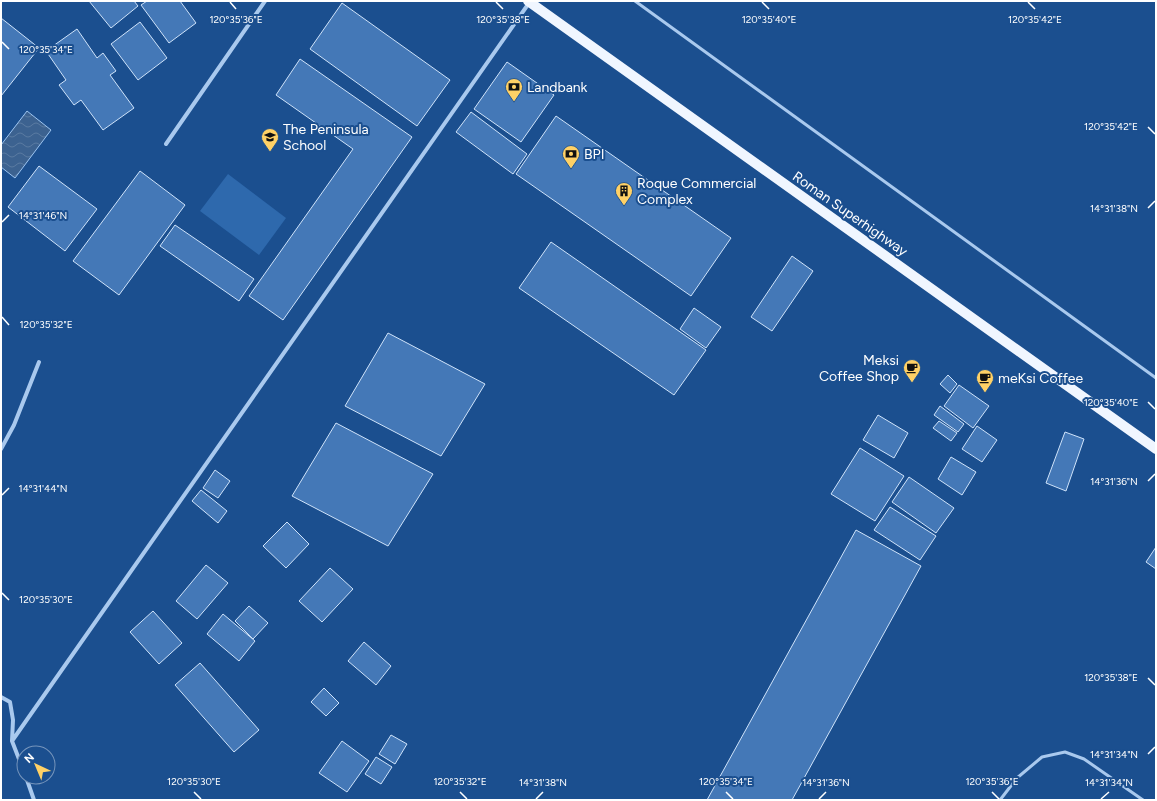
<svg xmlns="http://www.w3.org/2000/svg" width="1157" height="801" font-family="Figtree,sans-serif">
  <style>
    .park { fill: #2e69ad }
    .water { fill: url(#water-waves); stroke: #9cc4f0 }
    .building { fill: #4478b7; stroke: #cfe3fa }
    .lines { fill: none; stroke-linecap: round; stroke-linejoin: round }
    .service { stroke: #a9c9ee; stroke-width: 3 }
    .minor { stroke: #a9c9ee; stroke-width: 4 }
    .primary { stroke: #f0f6ff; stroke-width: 10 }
    .ticks { fill: none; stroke: #fff; stroke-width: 1.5 }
    .labels { text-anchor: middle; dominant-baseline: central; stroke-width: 4; stroke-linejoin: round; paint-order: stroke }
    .poi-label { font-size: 14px; fill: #fff; stroke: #1b4f8f; text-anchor: start }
    .street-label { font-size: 14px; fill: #fff; stroke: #1b4f8f }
    .ticks-label { font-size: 10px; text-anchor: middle; fill: #fff; stroke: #1b4f8f; stroke-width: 4; stroke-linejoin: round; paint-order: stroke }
  </style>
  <defs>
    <pattern id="water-waves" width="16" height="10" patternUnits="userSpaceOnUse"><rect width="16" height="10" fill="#3c6290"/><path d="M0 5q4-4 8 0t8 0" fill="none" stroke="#597aa1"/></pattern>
  </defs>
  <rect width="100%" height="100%" fill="#1b4f8f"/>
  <path class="park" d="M228,174L286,218L259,255L200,211Z"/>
  <path class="water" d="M27,111L51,130L15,178L1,167V145Z"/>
  <path class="building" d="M89,1H134L138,6L111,28Z
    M147,1H180L196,23L169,43L141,5Z
    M342,3L450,80L417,126L310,49Z
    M1,18L39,48L1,96Z
    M140,22L167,58L138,80L111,44Z
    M77,29L97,58L103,53L116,71L110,75L134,108L103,130L81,100L74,105L59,85L66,80L46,51Z
    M300,59L412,137L283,320L249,296L353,149L276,95Z
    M507,62L554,95L521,142L474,109Z
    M471,112L527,154L513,174L456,132Z
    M556,116L731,238L691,296L516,174Z
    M39,166L97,209L65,251L8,207Z
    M140,171L185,205L119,295L73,261Z
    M175,225L254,279L239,301L160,246Z
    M551,242L706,350L674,395L519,288Z
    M792,256L813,271L772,331L751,317Z
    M694,308L721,327L706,348L680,329Z
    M388,333L485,384L441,456L345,406Z
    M948,375L957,384L950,393L940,384Z
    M959,385L989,406L973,428L944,406Z
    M940,406L964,424L958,432L934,415Z
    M878,415L908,433L894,458L863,440Z
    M939,421L957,433L951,441L933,428Z
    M336,423L433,474L388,546L292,496Z
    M977,426L997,440L982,462L962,449Z
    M1065,432L1084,439L1066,491L1046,483Z
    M860,448L904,476L875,521L831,494Z
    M951,457L976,472L962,495L938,479Z
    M215,470L230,481L218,498L203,488Z
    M909,477L954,508L936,533L892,502Z
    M201,490L227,511L218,523L192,501Z
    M890,507L936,536L920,560L874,530Z
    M287,522L309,544L286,568L263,546Z
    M856,530L921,566L792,800H707Z
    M1156,547V569L1146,562Z
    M206,565L228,583L197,619L176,601Z
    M330,568L353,589L322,622L299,601Z
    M249,606L268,623L253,639L235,621Z
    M153,611L182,643L159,664L130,632Z
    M223,614L255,641L239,661L207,634Z
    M364,642L391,666L376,685L348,661Z
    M200,663L259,730L234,752L175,685Z
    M324,688L339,703L326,716L311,702Z
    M391,735L407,744L395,764L379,754Z
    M342,741L369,761L347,792L319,773Z
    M376,757L392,767L381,784L365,774Z"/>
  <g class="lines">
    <path class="service" d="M635,1L1156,378
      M1000,800L1017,778L1042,757L1065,752L1084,759L1143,800"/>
    <path class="minor" d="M166,144L265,1
      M1,449L14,425L39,362
      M1,697L10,702L13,720L12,741
      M24,772L12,741L529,3
      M26,777L34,800"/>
    <path class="primary" d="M528,1L1156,449"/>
  </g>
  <path class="ticks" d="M230,2L236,9M496,2L503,9M762,2L769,9M1028,2L1035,9M2,42L9,49M1148,127L1155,134M1148,208L1155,201M2,222L9,215M2,317L9,325M1148,402L1155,409M1148,481L1155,474M2,495L9,488M2,593L9,600M1148,678L1155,685M1148,754L1155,747M194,792L201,799M460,792L467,799M726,792L733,799M992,792L999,799M536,799L543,792M819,799L826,792M1101,799L1109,792"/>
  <defs>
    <symbol id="bank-pin" viewBox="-11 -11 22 30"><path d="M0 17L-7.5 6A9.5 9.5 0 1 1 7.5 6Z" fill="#ffd166" stroke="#1b4f8f"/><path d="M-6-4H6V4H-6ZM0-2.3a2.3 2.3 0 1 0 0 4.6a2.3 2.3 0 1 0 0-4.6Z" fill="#111"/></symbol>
    <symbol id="school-pin" viewBox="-11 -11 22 30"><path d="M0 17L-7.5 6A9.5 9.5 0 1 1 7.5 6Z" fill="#ffd166" stroke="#1b4f8f"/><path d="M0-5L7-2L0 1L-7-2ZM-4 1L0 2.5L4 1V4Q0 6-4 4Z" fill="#111"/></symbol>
    <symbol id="building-pin" viewBox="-11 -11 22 30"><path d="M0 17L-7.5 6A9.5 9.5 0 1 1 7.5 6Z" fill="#ffd166" stroke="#1b4f8f"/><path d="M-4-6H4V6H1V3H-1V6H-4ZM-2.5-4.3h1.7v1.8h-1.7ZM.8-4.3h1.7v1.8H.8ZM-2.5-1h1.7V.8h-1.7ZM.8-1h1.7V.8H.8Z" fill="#111"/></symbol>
    <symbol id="cafe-pin" viewBox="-11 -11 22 30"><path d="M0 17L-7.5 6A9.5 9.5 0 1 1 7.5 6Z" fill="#ffd166" stroke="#1b4f8f"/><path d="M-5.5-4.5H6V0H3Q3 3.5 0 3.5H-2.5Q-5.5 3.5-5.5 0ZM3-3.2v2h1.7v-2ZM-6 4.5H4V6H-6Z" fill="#111"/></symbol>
  </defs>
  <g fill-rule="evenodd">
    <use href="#bank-pin" x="504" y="77" width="20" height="27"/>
    <use href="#school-pin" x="260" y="127" width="20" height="27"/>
    <use href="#bank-pin" x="561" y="144" width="20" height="27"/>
    <use href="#building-pin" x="614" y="181" width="20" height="27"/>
    <use href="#cafe-pin" x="902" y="358" width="20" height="27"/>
    <use href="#cafe-pin" x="975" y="368" width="20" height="27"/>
  </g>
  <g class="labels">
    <g class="poi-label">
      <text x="527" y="87">Landbank</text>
      <text x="283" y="129">The Peninsula<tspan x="283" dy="16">School</tspan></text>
      <text x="584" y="154">BPI</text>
      <text x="637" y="183">Roque Commercial<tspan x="637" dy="16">Complex</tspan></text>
      <text x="899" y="360" text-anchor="end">Meksi<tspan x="899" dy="16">Coffee Shop</tspan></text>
      <text x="998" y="378">meKsi Coffee</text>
    </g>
    <g class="street-label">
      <text transform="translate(850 214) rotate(35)">Roman Superhighway</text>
    </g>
  </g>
  <g class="ticks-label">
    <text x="236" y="23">120°35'36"E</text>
    <text x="769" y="23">120°35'40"E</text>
    <text x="503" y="23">120°35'38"E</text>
    <text x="1035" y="23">120°35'42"E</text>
    <text x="46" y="53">120°35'34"E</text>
    <text x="1111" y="130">120°35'42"E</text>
    <text x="1114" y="212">14°31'38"N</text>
    <text x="43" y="219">14°31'46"N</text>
    <text x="46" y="328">120°35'32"E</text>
    <text x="1111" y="406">120°35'40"E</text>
    <text x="1114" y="485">14°31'36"N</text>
    <text x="43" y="492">14°31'44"N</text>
    <text x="46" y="603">120°35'30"E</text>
    <text x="1111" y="681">120°35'38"E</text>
    <text x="1114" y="758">14°31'34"N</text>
    <text x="194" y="785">120°35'30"E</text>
    <text x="460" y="785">120°35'32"E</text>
    <text x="726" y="785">120°35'34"E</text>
    <text x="992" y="785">120°35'36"E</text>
    <text x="543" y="786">14°31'38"N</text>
    <text x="826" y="786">14°31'36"N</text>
    <text x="1109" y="786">14°31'34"N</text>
  </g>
  <rect width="1157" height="801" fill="none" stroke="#ffffff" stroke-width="4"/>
  <g transform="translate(36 765) rotate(316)"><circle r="19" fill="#1b4f8f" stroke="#7695bc"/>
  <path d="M0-3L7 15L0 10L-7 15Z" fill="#ffd166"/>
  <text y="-6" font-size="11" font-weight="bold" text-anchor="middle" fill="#ffffff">N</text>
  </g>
</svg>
